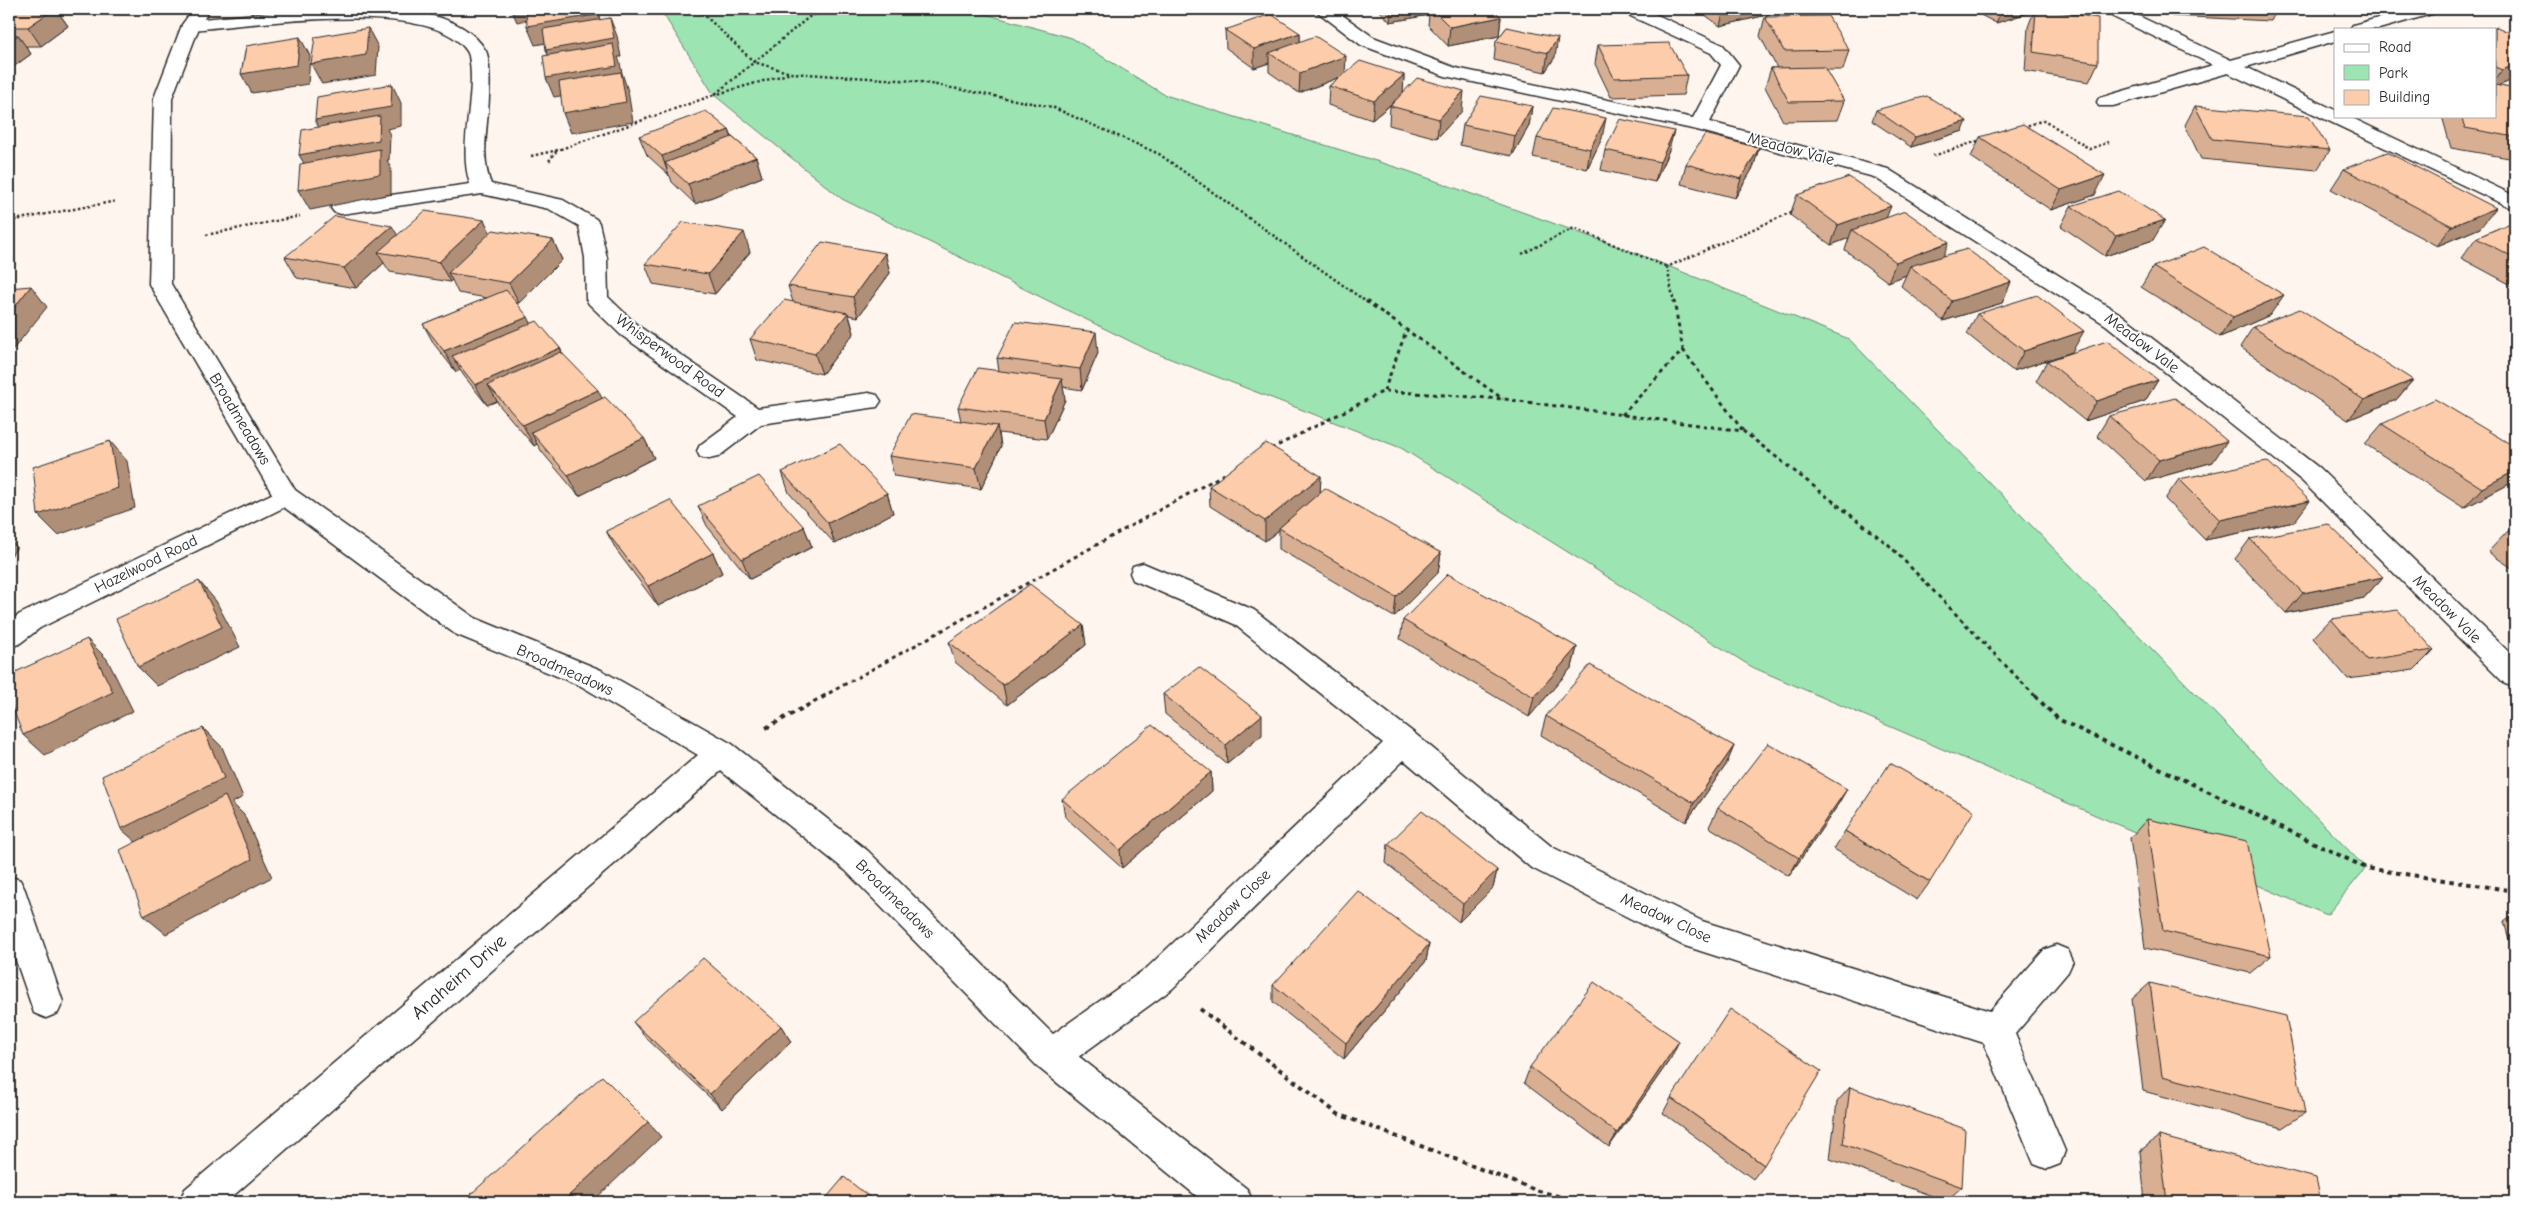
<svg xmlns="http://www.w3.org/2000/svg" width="2524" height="1211" font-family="'Comic Neue',sans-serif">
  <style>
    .green { fill: #9ce4b2; stroke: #64886e }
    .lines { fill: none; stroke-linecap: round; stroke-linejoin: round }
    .lane-casing { stroke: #2b2b2b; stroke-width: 3 }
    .street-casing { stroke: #2b2b2b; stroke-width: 3 }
    .secondary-casing { stroke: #2b2b2b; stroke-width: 3 }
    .path-far2 { stroke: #2b2b2b; stroke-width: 2.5; stroke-dasharray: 2.5 2.5; stroke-linecap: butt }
    .path-far1 { stroke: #2b2b2b; stroke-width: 3; stroke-dasharray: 4 4; stroke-linecap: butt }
    .path { stroke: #2b2b2b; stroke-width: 4; stroke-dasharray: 4.5 4.5; stroke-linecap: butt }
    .lane { fill: #fff; fill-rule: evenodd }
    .street { fill: #fff; fill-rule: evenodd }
    .secondary { fill: #fff; fill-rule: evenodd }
    .wall { fill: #d9af93; stroke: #2b2b2b }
    .shaded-wall { fill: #b08f78; stroke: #2b2b2b }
    .building { fill: #fcccab; stroke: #2b2b2b }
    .labels { text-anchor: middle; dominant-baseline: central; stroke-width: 4; stroke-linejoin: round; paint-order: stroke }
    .street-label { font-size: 16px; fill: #2b2b2b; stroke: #fff }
    .near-street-label { font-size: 19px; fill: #2b2b2b; stroke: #fff }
  </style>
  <rect width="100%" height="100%" fill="#fef5ee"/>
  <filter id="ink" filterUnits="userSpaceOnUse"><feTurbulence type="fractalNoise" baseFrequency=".02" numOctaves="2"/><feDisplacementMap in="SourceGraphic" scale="10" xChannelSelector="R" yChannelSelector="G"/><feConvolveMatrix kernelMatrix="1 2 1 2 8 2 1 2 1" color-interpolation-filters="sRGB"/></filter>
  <g filter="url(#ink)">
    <path class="green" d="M660,9H967L1072,38L1165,95L1408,171L1633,252L1849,339L2366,868L2327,915L1752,667L1401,448L1150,351L842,199L714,95Z"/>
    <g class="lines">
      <defs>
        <path id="lane" d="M9,876L20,880L25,890L63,1002L58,1013L46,1018L34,1013L9,940Z"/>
        <path id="street" d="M312,9C363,9 457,0 486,51C490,59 490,87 489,97C488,125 480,157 491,184L563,200L596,219L599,223L607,258L608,297L637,325L758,408L869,393L877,395L881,401L877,407L761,424L718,457L709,459L700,457L697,451L700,445L738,417L621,335L589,304L586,299L585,258L579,226L549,209L482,194L341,214L334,212L331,208L334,204L341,202L470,184C457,145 477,97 469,56C468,51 464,47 461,44C420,0 250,25 191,30L185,29L182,25L185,21L191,20Z
          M1314,9H1334L1373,37L1456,68L1693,118L1721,65L1711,53L1624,13L1621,9H1644L1723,45L1739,65L1710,122L1888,169L2122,315L2319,468L2515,658V687L2505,684L2301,480L2106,325L1874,177L1697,130L1445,76L1361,45Z
          M2103,9H2124L2231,60L2335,31V41L2246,67L2335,110V116H2348L2515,196V210L2228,73L2113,106H2099L2097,102L2099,98L2213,65L2105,13Z
          M2411,9H2438L2435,13L2379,29H2350L2353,25Z
          M286,487L295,490L299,496L295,502L40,628L19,644L9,647V622L20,614Z
          M1143,563L1254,610L1414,733L1552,847L1702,921L1990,1011L2044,950L2056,945L2068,950L2073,961L2068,972L2015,1034L2065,1151L2060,1164L2047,1169L2034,1164L1984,1043L1682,945L1530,867L1404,760L1172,989L1063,1068L1051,1073L1039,1068L1033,1056L1039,1044L1148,967L1383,743L1234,624L1133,580L1130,573L1133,566Z"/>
        <path id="secondary" d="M193,9H210L200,25L172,98L171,284L295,490L475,618L601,670L732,744L868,851L1063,1044L1247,1189L1253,1202H1204L1039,1068L846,871L721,771L226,1202H179L185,1189L698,755L581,686L455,634L277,502L149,284L154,98L182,25Z"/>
      </defs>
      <use href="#lane" class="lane-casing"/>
      <use href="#street" class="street-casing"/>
      <use href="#secondary" class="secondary-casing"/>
      <path class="path-far2" d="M698,9L754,62L791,73
        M714,95L791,73L915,81L1052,107L1159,154L1368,303
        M2023,127L2044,120L2090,149L2109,142
        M531,156L558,150L714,95L809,17L829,9
        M1933,156L1981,140
        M549,161L557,150
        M9,221L117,201
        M206,235L300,216
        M1522,254L1574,228L1667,267
        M1674,303L1667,267L1794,211"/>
      <path class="path-far1" d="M1366,301L1503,399
        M1683,350L1743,431
        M1384,391L1407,329
        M1622,415L1683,350L1674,301
        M1271,449L1384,391L1504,399L1743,431L1889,545L2036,697
        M822,697L1228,472"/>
      <path class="path" d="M2035,696L2058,719L2366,868L2515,891
        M766,728L825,696
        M1200,1009L1338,1114L1535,1190L1580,1202"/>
      <use href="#lane" class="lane"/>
      <use href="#street" class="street"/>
      <use href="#secondary" class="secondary"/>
    </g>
    <path class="wall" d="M9,9H56L68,26L41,46H26L31,54L9,70Z
      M1378,9H1492L1501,17L1499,36L1448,46L1428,25L1429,15L1390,22Z
      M1697,9H1773L1771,14L1720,26Z
      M1969,9H2042L2098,63L2089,82L2025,71L2028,27L2034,11L1996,23Z
      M2167,9H2277L2271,21L2172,16Z
      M1765,17L1849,50L1843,70H1825L1844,101L1837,120L1783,121L1765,87L1771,68H1777L1760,36Z
      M1507,27L1555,57L1545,72L1494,60L1496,41Z
      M2495,29L2515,35V79L2498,86L2515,89V159L2451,148L2442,116H2495Z
      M1225,30L1300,33V42L1345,72L1404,75L1403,93L1462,111L1437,138L1389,125L1390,106L1395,101L1372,120L1328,105L1329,86L1340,77L1299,93L1269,72V63L1254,68L1226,48Z
      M1598,45L1687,75L1683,95L1611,97L1595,64Z
      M1532,106L1529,126L1512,156L1460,145L1463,125Z
      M2195,106L2330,150L2317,170L2201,159L2185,125Z
      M1876,110L1963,131L1911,147L1872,121Z
      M729,130L732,137L756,157L762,177L695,204L672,182L670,176L647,155L639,136Z
      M1980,137L2095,195L2051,210L1971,157Z
      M1537,138H1602L1587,169L1533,157Z
      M1759,148L1753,168L1735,198L1681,184L1686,164Z
      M1605,150H1669L1655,182L1601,170Z
      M2344,169L2480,228L2437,246L2331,189Z
      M1797,195L1886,218L1943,256L2011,282L2002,303L1943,321L1901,286L1906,275L1888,282L1845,250L1849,238L1831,245L1790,215Z
      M2071,206L2153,240L2105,256L2061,226Z
      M484,220L490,233L553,240L562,260L519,303L516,302L531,323L560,348L563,355L602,399L644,438L654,458L579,496L542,452L537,444L534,446L499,405L497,401L487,405L464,376L460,370L456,372L434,344L423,324L487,298L458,293L452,280L450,282L390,272L384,263L356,288L297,278L285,257L398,235Z
      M2515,221V287L2461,258L2476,238Z
      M750,252L715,294L653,284L645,264Z
      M885,253L890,273L858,317L849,315L854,333L822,374L757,360L750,339L793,302L788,286Z
      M2153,267L2270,315L2220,337L2141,287Z
      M1977,314L2072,352L2013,371L1967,334Z
      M2253,327L2413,380L2396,400L2348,420L2240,347Z
      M1098,353L1082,390L1063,387L1065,400L1047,439L999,433L1001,446L981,489L894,476L889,456L961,421L958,407L999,371L997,358Z
      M2047,361L2158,380L2145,401L2085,421L2036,381Z
      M2109,416L2213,462L2146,481L2097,436Z
      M2382,424L2515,447V481L2464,508L2365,444Z
      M782,472L887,493L893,513L835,544L789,493Z
      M1321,476L1320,492L1441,553L1438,573L1394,617L1279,549V530L1265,541L1210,506L1209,486Z
      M2179,479L2294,522L2205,540L2165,499Z
      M698,506L804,527L812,547L750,579L707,526Z
      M2515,528V570L2488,552L2508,531Z
      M606,531L713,553L722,573L658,606L617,551Z
      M2250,539L2383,577L2364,598L2286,613L2235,559Z
      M2331,619L2434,650L2414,670L2348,679L2313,638Z
      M1403,620L1577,647L1572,667L1529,717L1400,639Z
      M1083,625L1086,645L1007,705L955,662L949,642Z
      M1163,694L1262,735L1227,764L1165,714Z
      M1546,716L1734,746L1726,765L1686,822L1541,735Z
      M1211,772L1212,791L1122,868L1065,817L1062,799Z
      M1718,808H1836L1789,876L1709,827Z
      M2147,819L2271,956L2250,973L2145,948L2130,838Z
      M1845,831L1930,882L1917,900L1834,849Z
      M1388,844L1497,870L1493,888L1459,922L1386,863Z
      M2515,914V960L2504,922Z
      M1429,944L1426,961L1344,1059L1273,1002V985Z
      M2150,983L2305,1113L2282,1128L2143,1091L2132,999Z
      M633,1022L781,1026L791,1042L722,1109L646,1038Z
      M1671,1058L1609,1147L1524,1083L1530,1067Z
      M1850,1087L1962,1187L1946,1201L1830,1159L1837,1102Z
      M1671,1098L1764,1165L1753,1179L1663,1113Z
      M2159,1136L2321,1202H2145L2140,1151Z"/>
    <path class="shaded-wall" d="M54,9H56L68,26L41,46L28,27Z
      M511,9H582V11L517,22Z
      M594,9H597L599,14L602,33L535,45L527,26Z
      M1391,9H1429V15L1390,22Z
      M1724,9H1773L1771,14L1720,26Z
      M2002,9H2035L2034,11L1996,23Z
      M1501,17L1499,36L1448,46L1450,27Z
      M610,18L617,36L621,57H618L620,63L622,73L628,91L633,122L571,133L563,113L623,85L554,97L546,78L553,69L546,50Z
      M368,28L378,47L376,75L322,84L311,64Z
      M1300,33V52L1269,53V63L1254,68V49Z
      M18,35L31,54L9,70V41Z
      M300,37L310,56L308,84L252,93L241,74Z
      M1558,38L1555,57L1545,72L1548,53Z
      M1346,56L1345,75L1299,93L1300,73Z
      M2515,65V79L2495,87V80L2502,70Z
      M1404,75L1403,94L1372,120L1374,101Z
      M392,84L401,103V126L387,129L390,135L389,160H387L391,168V194L310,210L298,190L311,175L299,155L325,140L315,120Z
      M1464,91L1462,111L1437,138L1439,119Z
      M1532,106L1529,126L1512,156L1515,136Z
      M1606,118L1602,138L1587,169L1590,149Z
      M1967,121L1963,131L1911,147L1915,137Z
      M729,130L736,150L665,163L669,176L662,156Z
      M1674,131L1669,150L1655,182L1660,162Z
      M1759,148L1753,168L1735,198L1741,179Z
      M756,157L762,177L695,204L688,184Z
      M2105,175L2095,195L2051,210L2061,190Z
      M1891,206L1883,226L1852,230L1849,238L1831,245L1838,225Z
      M2496,208L2480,228L2437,246L2452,226Z
      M484,220L494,240L448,273L452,280L450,282L439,262Z
      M2165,220L2153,240L2105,256L2116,236Z
      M392,226L404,246L378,252L384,263L356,288L344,268Z
      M744,232L750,252L715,294L708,274Z
      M553,240L562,260L519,303L509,283Z
      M1949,242L1941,262L1910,266L1906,275L1888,282L1896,262Z
      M885,253L890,273L858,317L853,297Z
      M2011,282L2002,303L1943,321L1952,301Z
      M31,286L47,307L11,352L9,350V314Z
      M2284,295L2270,315L2220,337L2233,317Z
      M848,313L854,333L822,374L815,354Z
      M528,317L538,337L452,356L460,370L456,372L444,351Z
      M2084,331L2072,352L2013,371L2024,351Z
      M1096,332L1098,353L1082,390L1080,369Z
      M560,348L570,369L488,385L497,401L487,405L475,385Z
      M1062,379L1065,400L1047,439L1044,419Z
      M2158,380L2145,401L2085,421L2097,401Z
      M2413,380L2396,400L2348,420L2364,400Z
      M598,390L608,411L531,432L537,444L534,446L523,425Z
      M997,426L1001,446L981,489L976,468Z
      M644,438L654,458L579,496L568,475Z
      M110,441L127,461L135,508L58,535L38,515Z
      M2227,441L2213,462L2146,481L2159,460Z
      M2515,471V481L2464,508L2482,488Z
      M1321,476L1320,496L1279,528V530L1265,541V521Z
      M887,493L893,513L835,544L828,523Z
      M2310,501L2294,522L2205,540L2220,520Z
      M804,527L812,547L750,579L742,559Z
      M9,539L17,547L9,559Z
      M713,553L722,573L658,606L648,586Z
      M1441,553L1438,573L1394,617L1396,597Z
      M2383,577L2364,598L2286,613L2303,593Z
      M199,581L216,601L240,647L157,686L138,667Z
      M1083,625L1086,645L1007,705L1003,685Z
      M87,639L107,659L133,711L45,755L23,735Z
      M1577,647L1572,667L1529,717L1534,697Z
      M1262,715V735L1227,764L1226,745Z
      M203,728L222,747L243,797L232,803L244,815L272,877L166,934L144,916L143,848L121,829Z
      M1734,746L1726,765L1686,822L1694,803Z
      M1211,772L1212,791L1122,868L1120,850Z
      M1847,789L1836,808L1789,876L1799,858Z
      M1497,870L1493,888L1459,922L1463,904Z
      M1429,944L1426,961L1344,1059L1346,1043Z
      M781,1026L791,1042L722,1109L710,1094Z
      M1679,1041L1671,1058L1609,1147L1617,1133Z
      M648,1122L661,1137L592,1202H562Z"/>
    <path class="building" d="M9,9H54L28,27H9Z
      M526,9H594L595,15L527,26Z
      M1432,9H1492L1501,17L1450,27Z
      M2036,9H2042L2098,18V63L2033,52Z
      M1271,14L1300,33L1254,49L1225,30Z
      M1828,16L1849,50L1784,51L1765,17Z
      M610,18L614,38L546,50L543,29Z
      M1507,27L1558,38L1548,53L1496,41Z
      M2497,27L2515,35V65L2502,70L2495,67V29H2492Z
      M368,28L366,55L311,64L315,37Z
      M9,34L18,35L9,41Z
      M1315,36L1346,56L1300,73L1269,53Z
      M300,37L297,65L241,74L246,46Z
      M1669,43L1687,75L1614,78L1598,45Z
      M613,44L617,66L546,78L543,56Z
      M1360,61L1404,75L1374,101L1329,86Z
      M1824,67L1844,101L1789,102L1771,68Z
      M621,72L626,102L563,113L559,82Z
      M1417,78L1464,91L1439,119L1390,106Z
      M392,84L391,107L315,120L317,97Z
      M2495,85L2515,89V137L2465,128L2461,116H2495Z
      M1481,96L1532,106L1515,136L1463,125Z
      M1927,96L1967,121L1915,137L1876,110Z
      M2195,106L2309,116L2330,150L2212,139Z
      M1553,108L1606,118L1590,149L1537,138Z
      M706,111L729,130L662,156L639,136Z
      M380,116L379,140L299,155L302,130Z
      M1620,119L1674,131L1660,162L1605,150Z
      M2023,124L2105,175L2061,190L1980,137Z
      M1705,134L1759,148L1741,179L1686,164Z
      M732,137L756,157L688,184L665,163Z
      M380,149V174L298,190L300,164Z
      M2387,152L2496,208L2452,226L2344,169Z
      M1849,177L1891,206L1838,225L1797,195Z
      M2119,191L2165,220L2116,236L2071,206Z
      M425,211L484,220L439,262L378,252Z
      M1905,211L1949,242L1896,262L1852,230Z
      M335,216L392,226L344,268L285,257Z
      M2515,221V258L2476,238Z
      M683,222L744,232L708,274L645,264Z
      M493,230L553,240L509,283L448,273Z
      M822,242L885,253L853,297L788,286Z
      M2204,247L2284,295L2233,317L2153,267Z
      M1967,249L2011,282L1952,301L1910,266Z
      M31,286L9,314V288Z
      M506,290L528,317L444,351L423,324Z
      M2037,295L2084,331L2024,351L1977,314Z
      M784,300L848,313L815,354L750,339Z
      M2300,309L2413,380L2364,400L2253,327Z
      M537,321L560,348L475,385L452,356Z
      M1015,322L1096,332L1080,369L997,358Z
      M2107,341L2158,380L2097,401L2047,361Z
      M561,352L598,390L523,425L488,385Z
      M978,368L1062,379L1044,419L958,407Z
      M605,397L644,438L568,475L531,432Z
      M2175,398L2227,441L2159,460L2109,416Z
      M2435,399L2515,447V471L2482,488L2382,424Z
      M911,414L997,426L976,468L889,456Z
      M110,441L118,488L38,515L33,467Z
      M1266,443L1321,476L1265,521L1209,486Z
      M840,444L887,493L828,523L782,472Z
      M2267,461L2310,501L2220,520L2179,479Z
      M759,476L804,527L742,559L698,506Z
      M1325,488L1441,553L1396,597L1279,528Z
      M670,500L713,553L648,586L606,531Z
      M2328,524L2383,577L2303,593L2250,539Z
      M2515,528V537L2508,531Z
      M1448,574L1577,647L1534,697L1403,620Z
      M199,581L222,627L138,667L116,619Z
      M1030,584L1083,625L1003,685L949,642Z
      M2398,610L2434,650L2367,660L2331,619Z
      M87,639L113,692L23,735L9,699V675Z
      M1590,665L1734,746L1694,803L1546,716Z
      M1199,667L1262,715L1226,745L1163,694Z
      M1152,725L1211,772L1120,850L1062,799Z
      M203,728L224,778L121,829L102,776Z
      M1768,743L1847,789L1799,858L1718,808Z
      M1890,763L1974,811L1930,882L1845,831Z
      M225,796L252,859L144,916L120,850Z
      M1422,811L1497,870L1463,904L1388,844Z
      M2147,819L2247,841L2271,956L2163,931Z
      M1358,891L1429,944L1346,1043L1273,985Z
      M703,958L781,1026L710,1094L633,1022Z
      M1594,982L1679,1041L1617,1133L1530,1067Z
      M2150,983L2286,1016L2305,1113L2162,1076Z
      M1730,1009L1821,1071L1764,1165L1671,1098Z
      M602,1076L648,1122L562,1202H479L471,1194Z
      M1850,1087L1965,1129L1962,1187L1843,1144Z
      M2159,1136L2316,1178L2321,1202H2167Z
      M844,1177L876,1202H823Z"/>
  </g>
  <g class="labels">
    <g class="street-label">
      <text transform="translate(1791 149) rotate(15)">Meadow Vale</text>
      <text transform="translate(2142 343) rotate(37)">Meadow Vale</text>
      <text transform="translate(670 356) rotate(36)">Whisperwood Road</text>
      <text transform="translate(240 419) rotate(59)">Broadmeadows</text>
      <text transform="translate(146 564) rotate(-26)">Hazelwood Road</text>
      <text transform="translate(2447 609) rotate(45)">Meadow Vale</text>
      <text transform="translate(565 670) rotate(24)">Broadmeadows</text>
      <text transform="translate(895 899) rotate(45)">Broadmeadows</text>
      <text transform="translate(1233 906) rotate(-44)">Meadow Close</text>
      <text transform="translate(1666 918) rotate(25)">Meadow Close</text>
    </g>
    <g class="near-street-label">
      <text transform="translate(459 977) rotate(-41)">Anaheim Drive</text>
    </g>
  </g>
  <rect width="2524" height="1211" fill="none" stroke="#fff" stroke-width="30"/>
  <rect x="15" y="15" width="2494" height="1181" fill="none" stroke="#2b2b2b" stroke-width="2" filter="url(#ink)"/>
  <rect x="2334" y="28" width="162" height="90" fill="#ffffff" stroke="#aaaaaa"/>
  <rect x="2344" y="44" width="25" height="8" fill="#ffffff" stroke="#aaaaaa"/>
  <text x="2379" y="52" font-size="15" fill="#2b2b2b">Road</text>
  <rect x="2344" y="65" width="25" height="15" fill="#9ce4b2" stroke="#aaaaaa"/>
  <text x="2379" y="78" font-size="15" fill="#2b2b2b">Park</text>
  <rect x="2344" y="90" width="25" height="15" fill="#fcccab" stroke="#aaaaaa"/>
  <text x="2379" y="102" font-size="15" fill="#2b2b2b">Building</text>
</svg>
